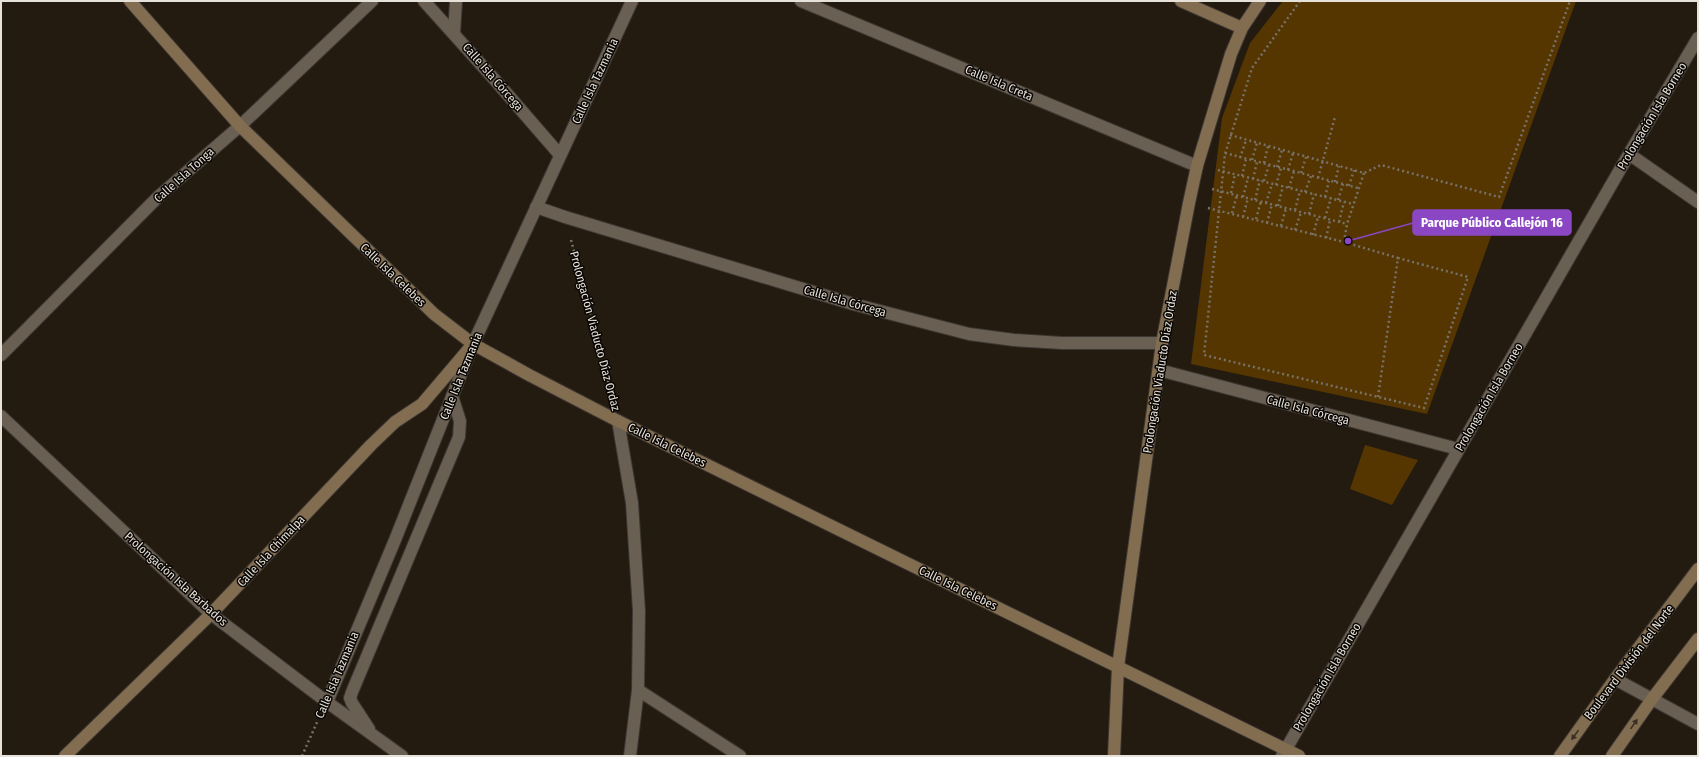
<svg xmlns="http://www.w3.org/2000/svg" width="1699" height="757" font-family="'Fira Sans Condensed',sans-serif">
  <style>
    .park { fill: #553600 }
    .lines { fill: none; stroke-linecap: round; stroke-linejoin: round }
    .street-casing { stroke: #3c3631; stroke-width: 14 }
    .secondary-casing { stroke: #3c3631; stroke-width: 14 }
    .path { stroke: #787167; stroke-width: 2.5; stroke-dasharray: 2 3; stroke-linecap: butt }
    .street { stroke: #695f53; stroke-width: 12 }
    .secondary { stroke: #826d51; stroke-width: 12 }
    .oneway { fill: #392f22 }
    .labels { text-anchor: middle; dominant-baseline: central; stroke-width: 3; stroke-linejoin: round; paint-order: stroke }
    .street-label { font-size: 12px; fill: #e6e1d9; stroke: #090603 }
    .leader { fill: none; stroke: #8b47c3; stroke-width: 1.5 }
    .callout-dot { fill: #8b47c3; stroke: #090603; stroke-width: 1.5 }
    .callout { fill: #8b47c3; stroke: #8b47c3; stroke-width: 1.5 }
    .callout-label { font-size: 13px; text-anchor: middle; font-weight: bold; fill: #fff }
  </style>
  <rect width="100%" height="100%" fill="#231b10"/>
  <path class="park" d="M1283,1H1576L1427,414L1191,364L1222,118L1250,43Z
    M1365,445L1418,460L1392,505L1350,489Z"/>
  <g class="lines">
    <defs>
      <path id="street" d="M424,1L495,80L560,155
        M801,1L1197,166
        M454,34L456,1
        M1629,154L1698,202
        M536,207L565,217L853,304L969,334L1014,340L1062,343H1162
        M1,355L159,196L240,126L372,1
        M1159,370L1458,449
        M1,416L211,614L327,702L402,756
        M618,421L632,503L639,611L638,690L630,756
        M1615,679L1698,724
        M638,690L740,756
        M327,702L395,540L473,344L632,1
        M369,729L352,703L350,698L352,692L459,437L460,421L452,396
        M1282,756L1629,154L1698,38"/>
      <path id="secondary" d="M130,1L240,126L434,314L473,344L529,375L618,421L1299,756
        M1181,1L1242,28
        M65,756L211,614L371,445L395,422L422,404L473,344
        M1114,756L1118,667L1162,343L1189,203L1197,166L1231,54L1242,28L1260,1
        M1560,756L1615,679L1698,569
        M1612,756L1652,699L1698,639"/>
    </defs>
    <use href="#street" class="street-casing"/>
    <use href="#secondary" class="secondary-casing"/>
    <path class="path" d="M1300,1L1252,68L1225,154L1204,355L1424,408L1468,277L1398,258
      M1230,135L1364,173L1381,165L1499,197L1570,1
      M1225,153L1358,188
      M1240,158L1246,140
      M1252,160L1257,143
      M1264,163L1268,146
      M1277,167L1282,150
      M1218,170L1353,204
      M1288,170L1293,153
      M1301,173L1306,157
      M1242,176L1246,159
      M1318,178L1335,117
      M1253,179L1257,162
      M1264,181L1269,165
      M1335,182L1339,166
      M1276,185L1281,168
      M1349,186L1354,170
      M1289,188L1294,171
      M1212,189L1347,224
      M1305,192L1311,176
      M1231,193L1235,174
      M1243,197L1248,178
      M1325,197L1329,181
      M1255,200L1260,180
      M1338,200L1343,184
      M1266,203L1272,184
      M1278,206L1283,186
      M1208,208L1344,242L1398,258L1378,397
      M1295,210L1300,191
      M1232,213L1237,195
      M1309,214L1314,194
      M1243,217L1248,198
      M1325,218L1331,198
      M1256,219L1261,201
      M1339,222L1344,202
      M1267,223L1272,204
      M1281,226L1286,208
      M1295,230L1301,212
      M1313,235L1318,217
      M1326,238L1330,220
      M571,240L611,393
      M1344,242L1347,224L1364,173
      M302,756L318,720"/>
    <use href="#street" class="street"/>
    <use href="#secondary" class="secondary"/>
  </g>
  <defs><path id="oneway-solid" d="M-6-.8H1V-3.2L6.5 0L1 3.2V.8H-6Z"/></defs>
  <g class="oneway">
    <use href="#oneway-solid" transform="translate(1634 724) rotate(-55)"/>
    <use href="#oneway-solid" transform="translate(1575 735) rotate(126)"/>
  </g>
  <g class="labels">
    <g class="street-label">
      <text transform="translate(493 77) rotate(49)">Calle Isla Córcega</text>
      <text transform="translate(595 81) rotate(-65)">Calle Isla Tazmania</text>
      <text transform="translate(999 83) rotate(23)">Calle Isla Creta</text>
      <text transform="translate(1652 116) rotate(-59)">Prolongación Isla Borneo</text>
      <text transform="translate(184 175) rotate(-42)">Calle Isla Tonga</text>
      <text transform="translate(393 275) rotate(44)">Calle Isla Celebes</text>
      <text transform="translate(845 301) rotate(16)">Calle Isla Córcega</text>
      <text transform="translate(595 331) rotate(75)">Prolongación Viaducto Díaz Ordaz</text>
      <text transform="translate(1160 372) rotate(-81)">Prolongación Viaducto Díaz Ordaz</text>
      <text transform="translate(461 376) rotate(-68)">Calle Isla Tazmania</text>
      <text transform="translate(1489 397) rotate(-60)">Prolongación Isla Borneo</text>
      <text transform="translate(1308 410) rotate(15)">Calle Isla Córcega</text>
      <text transform="translate(667 445) rotate(26)">Calle Isla Celebes</text>
      <text transform="translate(271 551) rotate(-47)">Calle Isla Chimalpa</text>
      <text transform="translate(176 579) rotate(42)">Prolongación Isla Barbados</text>
      <text transform="translate(958 588) rotate(26)">Calle Isla Celebes</text>
      <text transform="translate(1629 662) rotate(-53)">Boulevard División del Norte</text>
      <text transform="translate(337 675) rotate(-67)">Calle Isla Tazmania</text>
      <text transform="translate(1327 677) rotate(-60)">Prolongación Isla Borneo</text>
    </g>
  </g>
  <path class="leader" d="M1348 241L1413 223"/>
  <circle class="callout-dot" cx="1348" cy="241" r="4"/>
  <rect class="callout" x="1413" y="210" width="158" height="25" rx="4"/>
  <g class="callout-label">
    <text x="1492" y="227">Parque Público Callejón 16</text>
  </g>
  <rect width="1699" height="757" fill="none" stroke="#e6e1d9" stroke-width="4"/>
</svg>
